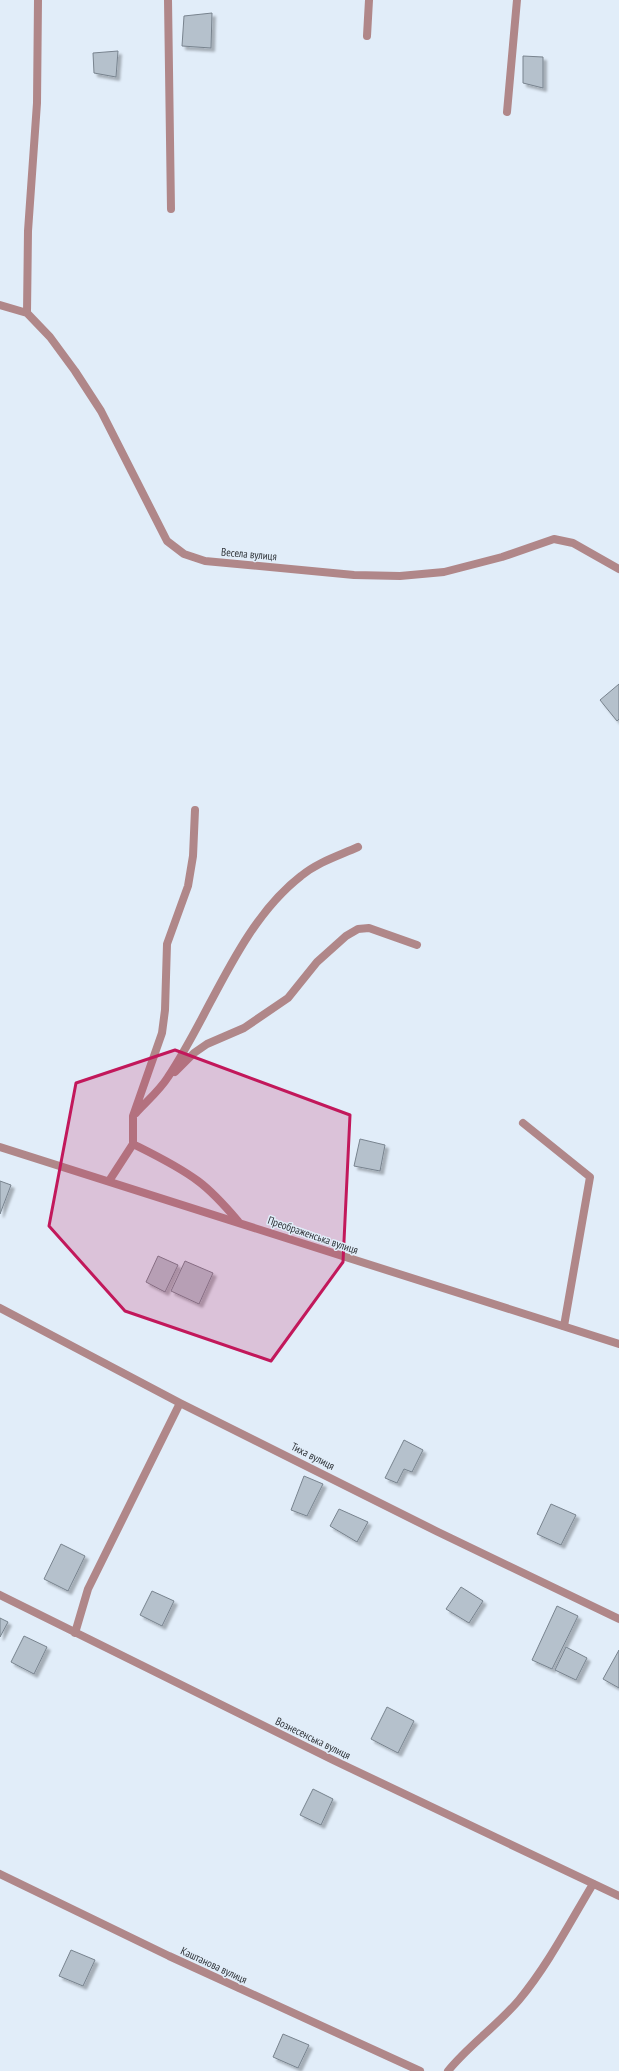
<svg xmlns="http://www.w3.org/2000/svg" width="619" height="2071" font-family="'PT Sans Narrow',sans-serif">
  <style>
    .building { fill: #b5c1cc; stroke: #78838e; filter: url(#shadow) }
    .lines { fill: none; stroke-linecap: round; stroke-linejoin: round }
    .service { stroke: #b08789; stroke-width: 8 }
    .minor { stroke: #b08789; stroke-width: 8 }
    .marked { fill: #c2185b; fill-opacity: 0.2; stroke: #c2185b; stroke-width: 3; stroke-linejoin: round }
    .labels { text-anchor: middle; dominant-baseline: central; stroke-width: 3; stroke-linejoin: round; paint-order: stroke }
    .street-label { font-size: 11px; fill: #31353a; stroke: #e1edf9 }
  </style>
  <defs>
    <filter id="shadow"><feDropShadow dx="3.5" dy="3.5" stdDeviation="1" flood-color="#0004"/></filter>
  </defs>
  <rect width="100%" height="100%" fill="#e1edf9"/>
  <path class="building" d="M212,13L211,48L182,46L184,16Z
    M118,51L116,77L94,73L93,53Z
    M523,56L543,57V88L523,83Z
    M619,684V719L617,721L600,700Z
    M360,1139L385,1145L380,1171L354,1166Z
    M0,1181L11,1185L0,1214Z
    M158,1256L178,1265L165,1292L146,1282Z
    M185,1261L213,1273L199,1304L171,1291Z
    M404,1440L423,1450L412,1472L404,1469L397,1483L385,1478Z
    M304,1476L323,1484L307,1516L291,1510Z
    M551,1504L576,1515L561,1545L537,1534Z
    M339,1509L368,1522L357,1542L330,1526Z
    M61,1544L85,1556L68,1591L44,1579Z
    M461,1587L483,1601L469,1623L446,1609Z
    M152,1591L174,1601L162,1626L140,1615Z
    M557,1606L578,1616L552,1669L532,1660Z
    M0,1618L8,1622L0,1637Z
    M24,1636L47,1647L34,1674L11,1662Z
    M566,1647L587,1658L576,1680L555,1670Z
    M619,1650V1688L603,1679Z
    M387,1707L414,1721L398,1753L371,1739Z
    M313,1789L333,1799L321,1825L300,1815Z
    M71,1950L95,1960L83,1986L59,1976Z
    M283,2034L309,2045L298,2068L273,2057Z"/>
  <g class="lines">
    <path class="service" d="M168,0L171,209
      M367,36L369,0
      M507,112L517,0
      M175,1072L194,1053L207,1044L244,1028L288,998L317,962L346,936L358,929L369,928L417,945
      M136,1113C146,1102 160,1090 168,1077C211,1013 239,924 301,876C318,862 338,856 358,847
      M523,1123L590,1177L564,1326
      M133,1144C155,1155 178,1166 198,1181C213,1192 226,1207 238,1221
      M109,1181L133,1144V1116L162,1033L165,1010L167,944L188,886L193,856L195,810
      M448,2071C469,2045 497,2026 519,2000C548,1965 569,1924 593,1884"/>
    <path class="minor" d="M0,305L27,313L50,337L75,371L101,411L167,541L184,554L205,561L354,575L400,576L444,572L502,557L554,539L573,543L619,569
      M27,313L28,231L37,103L38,0
      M0,1147C207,1211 413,1278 619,1344
      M0,1308L180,1403L436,1531L619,1619
      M0,1595L333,1760L619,1896
      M75,1633L88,1589L180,1403
      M0,1874L169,1956L420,2071"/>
  </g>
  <path class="marked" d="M175,1050L350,1115L343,1262L271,1361L125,1311L49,1226L76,1083Z"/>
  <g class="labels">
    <g class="street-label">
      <text transform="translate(249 554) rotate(5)">Весела вулиця</text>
      <text transform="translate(313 1235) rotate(19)">Преображенська вулиця</text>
      <text transform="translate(313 1456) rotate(27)">Тиха вулиця</text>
      <text transform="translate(313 1738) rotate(26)">Вознесенська вулиця</text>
      <text transform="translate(214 1965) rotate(25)">Каштанова вулиця</text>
    </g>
  </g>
</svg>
